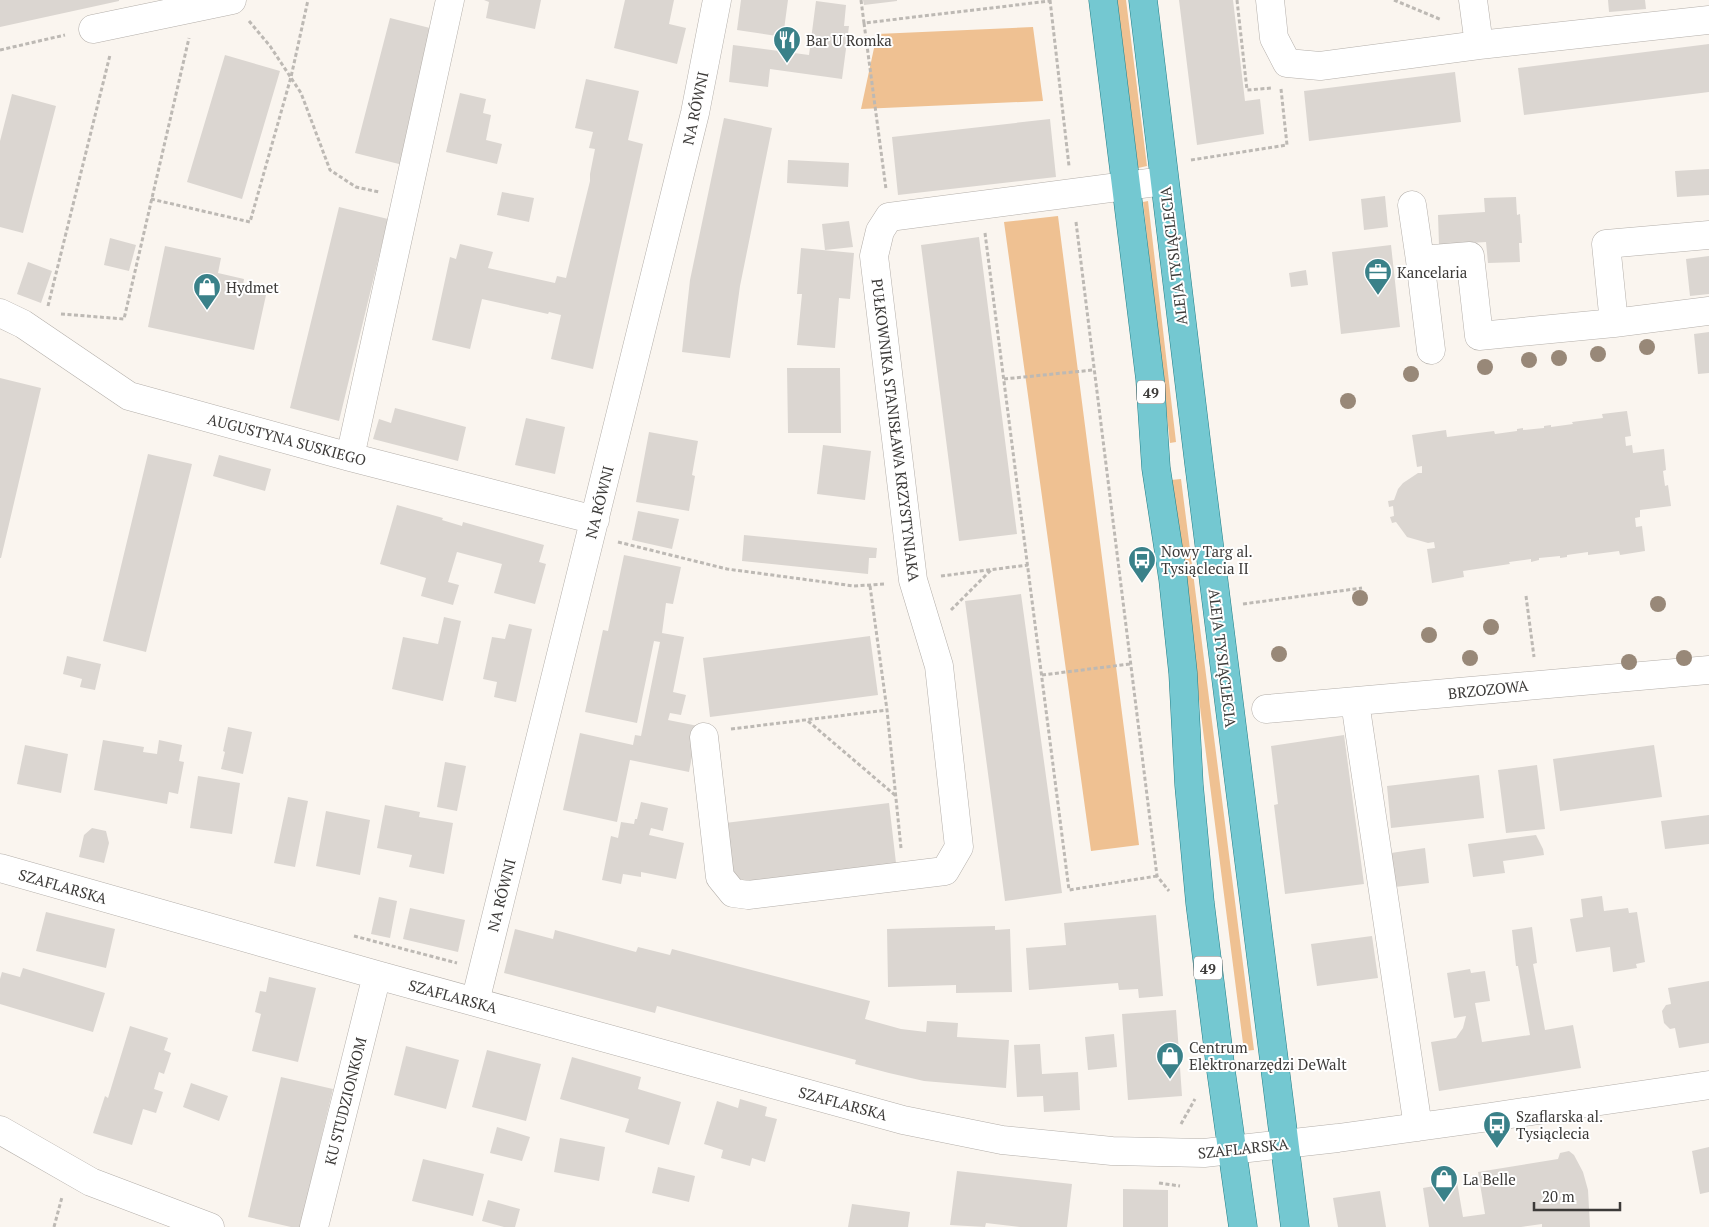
<svg xmlns="http://www.w3.org/2000/svg" width="1709" height="1227" font-family="'PT Serif',serif">
  <style>
    .green { fill: #efc192 }
    .building { fill: #dbd6d1 }
    .lines { fill: none; stroke-linecap: round; stroke-linejoin: round }
    .minor-casing { stroke: #b4afaa; stroke-width: 29 }
    .major-casing { stroke: #247f87; stroke-width: 29 }
    .path { stroke: #bdb9b4; stroke-width: 3; stroke-dasharray: 4 2.5; stroke-linecap: butt }
    .minor { stroke: #fff; stroke-width: 28 }
    .major { stroke: #74c8d1; stroke-width: 28 }
    .tree { fill: #988878 }
    .labels { text-anchor: middle; dominant-baseline: central; stroke-width: 4; stroke-linejoin: round; paint-order: stroke }
    .shield { fill: #fff; stroke: #767574; stroke-width: 1 }
    .shield-label { font-size: 14px; font-weight: bold; fill: #3c3a38 }
    .poi-label { font-size: 15px; fill: #3c3a38; stroke: #fff; text-anchor: start }
    .street-label { font-size: 15px; fill: #3c3a38; stroke: #fff }
  </style>
  <rect width="100%" height="100%" fill="#faf5ef"/>
  <path class="green" d="M1117,0H1126L1147,166L1138,168Z
    M1033,27L1043,101L861,109L877,34Z
    M1148,201L1176,442L1170,443L1143,202Z
    M1058,216L1139,845L1091,851L1004,222Z
    M1181,479L1254,1050L1244,1051L1171,480Z"/>
  <path class="building" d="M0,0H119V1L0,27Z
    M484,0H541L535,29L486,18L489,2Z
    M625,0H674L669,24L686,28L677,64L614,48Z
    M741,0H788L783,37L737,30Z
    M863,0H897V1L864,5Z
    M1179,0H1233L1245,101L1260,99L1264,134L1197,145Z
    M1608,0H1645L1646,9L1609,12Z
    M816,1L846,5L844,26H849L842,79L770,69L768,87L729,82L733,45L809,55Z
    M390,18L438,30L403,165L355,153Z
    M1709,44V92L1524,115L1518,68Z
    M225,55L280,71L242,199L187,182Z
    M1455,72L1461,122L1309,141L1304,91Z
    M586,79L639,91L628,140L643,144L593,369L551,359L561,315L549,312L548,314L482,299L470,349L432,340L450,257L456,259L460,244L493,252L488,268L555,283L557,276L566,278L590,181V174L595,149L589,148L593,132L575,128Z
    M460,93L486,99L483,113L491,115L486,140L502,144L497,164L446,152Z
    M12,94L56,106L23,233L0,227V141Z
    M724,118L772,128L740,286L730,358L682,352L690,280Z
    M1050,119L1056,177L898,195L892,137Z
    M788,160L849,163L848,187L787,183Z
    M1709,169V195L1677,197L1675,171Z
    M502,192L534,198L529,222L497,215Z
    M1385,196L1388,227L1364,230L1361,199Z
    M1516,197L1517,215L1520,214L1522,243H1519L1520,262L1488,263L1486,242L1439,245L1438,215L1485,212L1484,198Z
    M339,207L388,219L339,421L290,408Z
    M849,221L853,247L825,250L822,224Z
    M979,237L1017,534L959,541L921,245Z
    M110,238L136,245L129,271L104,265Z
    M1391,245L1400,327L1341,334L1332,252Z
    M165,246L221,258L218,273L244,279L242,290L266,295L254,350L148,327Z
    M801,248L854,253L850,299L839,298L835,348L797,345L802,294H797Z
    M1709,256V294L1690,296L1686,259Z
    M28,262L52,271L41,303L17,294Z
    M1306,270L1308,285L1291,287L1289,273Z
    M1709,332V373L1698,374L1694,334Z
    M787,368H840L841,433H788Z
    M0,378L41,388L1,558H0Z
    M395,408L466,427L458,461L373,439L379,419L391,423Z
    M1627,411L1631,436L1625,437L1626,446L1632,445L1633,453L1664,449L1666,470L1663,471L1665,486L1668,485L1671,506L1640,510V517L1635,518L1636,527L1642,526L1645,551L1620,555L1619,551L1588,555V552L1567,555V557L1560,558V556L1539,558V560L1531,562V559L1509,562L1510,564L1463,571L1464,577L1432,583L1427,549L1435,548L1434,542L1428,543L1407,537L1396,522L1392,523L1390,517L1394,516L1393,506L1389,507L1388,501L1394,500L1398,489L1403,483L1418,473H1422V466L1417,467L1412,435L1446,430L1447,437L1494,431L1495,434L1517,431V429L1523,428V430L1544,428V426L1551,425V427L1573,424L1572,422L1603,418L1602,414Z
    M526,418L565,427L555,474L515,465Z
    M649,432L698,441L692,475L695,476L689,511L636,502Z
    M823,445L871,451L865,500L817,494Z
    M148,454L192,464L146,652L103,641Z
    M219,455L271,469L265,491L213,476Z
    M397,505L443,518L442,520L462,526L463,522L544,545L539,562L546,564L535,604L494,593L502,564L457,552L448,582L459,585L453,605L421,596L426,578L380,564Z
    M638,511L679,519L672,549L632,540Z
    M744,535L877,548L876,558H869L868,574L742,561Z
    M624,555L681,567L673,604L666,603L662,633L684,637L673,692L686,695L681,715L670,713L668,720L698,726L689,772L630,760L617,822L563,810L580,733L633,745L635,735L641,736L660,642L654,641L637,723L585,712L603,630L608,631Z
    M1021,594L1062,893L1005,901L965,601Z
    M444,617L461,621L443,701L392,689L403,637L438,644Z
    M509,624L532,629L516,702L494,697L497,682L483,679L492,637L505,639Z
    M870,636L878,695L710,717L703,658Z
    M67,656L101,664L95,690L80,687L82,679L63,674Z
    M228,727L252,732L243,774L221,769L225,752L223,751Z
    M1344,735L1364,884L1285,894L1274,805L1278,804L1271,746Z
    M103,740L144,747L143,752L157,754L159,740L182,745L179,761L184,762L178,794L169,792L167,804L94,790Z
    M25,745L68,754L61,793L17,784Z
    M1654,745L1662,797L1560,811L1553,759Z
    M445,762L466,766L457,811L437,807Z
    M1537,765L1545,829L1506,833L1498,770Z
    M1479,775L1484,818L1391,828L1387,786Z
    M198,776L240,783L232,834L190,828Z
    M288,797L308,801L295,867L274,863Z
    M641,802L668,808L663,831L651,828L649,835L684,843L676,879L641,872V877L623,874L621,884L602,880L611,836L618,838L621,822L634,824L635,819H637Z
    M889,803L896,863L732,883L725,823Z
    M385,805L420,812L419,817L453,823L444,874L409,867L412,855L377,848Z
    M326,811L370,820L360,875L316,866Z
    M1709,815V844L1665,849L1661,821Z
    M92,828L106,831L109,843L104,863L79,857L84,835Z
    M1536,835L1543,849L1544,855L1503,861L1505,873L1473,877L1468,844Z
    M1425,848L1429,883L1395,887L1391,853Z
    M1602,896L1604,911L1628,908L1629,913L1637,912L1645,962L1636,964L1637,968L1613,972L1610,947L1576,952L1570,919L1583,917L1581,899Z
    M379,897L397,901L390,938L371,934Z
    M410,908L465,920L458,952L403,939Z
    M46,912L115,929L106,968L36,951Z
    M1156,915L1163,996L1139,998L1138,989L1119,990L1118,983L1029,990L1026,948L1066,945L1064,923Z
    M995,926V930L1010,929L1012,992L956,993V985L888,987L887,929Z
    M1532,927L1537,963L1533,964L1545,1030L1573,1025L1581,1068L1439,1091L1431,1042L1456,1038L1463,1028L1466,1016L1454,1018L1447,973L1470,969L1471,973L1485,971L1490,1001L1475,1003L1482,1042L1530,1035L1518,966H1516L1512,930Z
    M515,929L553,939L555,930L636,952L638,947L670,955L672,949L870,1001L865,1019L901,1029L926,1032L927,1021L958,1023L957,1037L1009,1040L1006,1088L924,1081L889,1073L855,1064L856,1060L657,1006L655,1013L504,973Z
    M1372,936L1378,978L1317,986L1311,944Z
    M23,968L105,993L93,1032L0,1004V979L2,972L20,977Z
    M269,977L316,988L298,1062L252,1051L261,1014L255,1012L260,991L266,992Z
    M1709,981V1043L1679,1048L1675,1028L1670,1029L1664,1023L1662,1011L1666,1005L1671,1004L1668,988Z
    M1176,1010L1182,1096L1128,1100L1122,1014Z
    M130,1026L168,1038L164,1050L171,1053L164,1074L159,1072L154,1089L163,1092L156,1113L143,1109L132,1145L93,1133L105,1096L108,1098Z
    M1114,1034L1117,1067L1088,1070L1085,1037Z
    M1040,1044L1042,1074L1078,1072L1080,1110L1044,1112L1043,1096L1017,1097L1014,1045Z
    M406,1046L459,1060L446,1109L394,1095Z
    M487,1050L541,1064L526,1121L472,1107Z
    M572,1057L641,1077L638,1089L681,1102L669,1145L625,1132L629,1119L560,1099Z
    M281,1077L333,1089L300,1227H291L248,1217Z
    M191,1083L228,1096L219,1121L183,1107Z
    M740,1099L767,1107L765,1116L777,1119L765,1162L752,1158L750,1166L721,1158L723,1150L704,1144L717,1101L738,1108Z
    M497,1127L530,1137L522,1161L490,1153Z
    M560,1138L605,1147L599,1181L554,1172Z
    M1709,1147V1192L1700,1194L1692,1151Z
    M1569,1151L1574,1155L1583,1172L1588,1190L1590,1227H1542V1224L1521,1227H1429L1423,1188L1457,1182L1463,1217L1485,1214L1478,1172L1558,1159L1560,1153Z
    M423,1159L484,1174L473,1216L412,1201Z
    M658,1167L695,1176L689,1202L652,1193Z
    M957,1171L1072,1184L1067,1227H1020L986,1223L985,1227L950,1225Z
    M1123,1189L1168,1190V1227H1123Z
    M1380,1191L1386,1227H1338L1333,1198Z
    M488,1200L520,1209L515,1227H504L482,1221Z
    M852,1204L910,1212L908,1227H848Z"/>
  <g class="lines">
    <defs>
      <path id="minor" d="M1270,0L1274,38L1287,63L1320,66L1479,45L1709,20
        M1473,0L1479,45
        M93,29L232,0
        M1412,205L1420,260
        M1709,235L1606,244L1614,323L1709,311
        M0,313L23,324L129,396L350,457L595,520
        M1431,350L1420,260L1470,256L1479,336L1614,323
        M350,457L450,0
        M1355,702L1418,1127
        M1266,709L1709,670
        M704,737L720,877L733,893L748,895L945,871L959,847L939,666L913,580L874,256L880,231L889,217L1164,181
        M0,868L377,975L903,1120L1002,1140L1112,1151L1204,1153L1338,1138L1490,1117L1709,1085
        M475,1002L695,113L717,0
        M0,1130L91,1182L210,1227
        M314,1227L377,975"/>
      <path id="major" d="M1103,0L1150,379L1156,468L1173,579L1183,673L1189,785L1200,903L1221,1071L1243,1227
        M1143,0L1199,464L1295,1227"/>
    </defs>
    <use href="#minor" class="minor-casing"/>
    <use href="#major" class="major-casing"/>
    <path class="path" d="M861,0L864,23L1050,1
      M1050,0L1069,166
      M1237,0L1247,90L1272,88
      M1394,0L1442,20
      M249,21L270,46L301,93L330,170L356,187L379,192
      M864,23L886,189
      M0,50L65,35
      M1191,160L1287,145L1281,89
      M151,199L250,222L291,77L308,0
      M1076,222L1157,876L1169,891
      M985,233L1069,890L1157,876
      M48,306L110,55
      M61,314L124,319L189,38
      M1004,379L1093,370
      M618,542L727,569L854,586L885,584
      M941,576L1028,565
      M870,586L887,710L901,848
      M1526,596L1534,657
      M1243,604L1362,588
      M951,610L991,570
      M1042,675L1130,664
      M808,721L896,796
      M731,729L887,710
      M354,936L457,963
      M1181,1124L1195,1099
      M1159,1183L1180,1186
      M54,1227L62,1197"/>
    <use href="#minor" class="minor"/>
    <use href="#major" class="major"/>
  </g>
  <g class="tree">
    <circle cx="1647" cy="347" r="8"/>
    <circle cx="1598" cy="354" r="8"/>
    <circle cx="1559" cy="358" r="8"/>
    <circle cx="1529" cy="360" r="8"/>
    <circle cx="1485" cy="367" r="8"/>
    <circle cx="1411" cy="374" r="8"/>
    <circle cx="1348" cy="401" r="8"/>
    <circle cx="1360" cy="598" r="8"/>
    <circle cx="1658" cy="604" r="8"/>
    <circle cx="1491" cy="627" r="8"/>
    <circle cx="1429" cy="635" r="8"/>
    <circle cx="1279" cy="654" r="8"/>
    <circle cx="1470" cy="658" r="8"/>
    <circle cx="1684" cy="658" r="8"/>
    <circle cx="1629" cy="662" r="8"/>
  </g>
  <defs>
    <symbol id="restaurant-pin" viewBox="-11 -11 22 30"><path d="M0 17L-7.5 6A9.5 9.5 0 1 1 7.5 6Z" fill="#3a8189" stroke="#fff"/><path d="M-5-6h1v4h1v-4h1v4h1v-4h1v5L-1.5 .5V6h-2V.5L-5-1ZM5-6V6H3V1.5H1.5Q1.5-4 5-6Z" fill="#fff"/></symbol>
    <symbol id="office-pin" viewBox="-11 -11 22 30"><path d="M0 17L-7.5 6A9.5 9.5 0 1 1 7.5 6Z" fill="#3a8189" stroke="#fff"/><path d="M-6-3h4V-5.5h4V-3h4V5H-6ZM-1-4.5V-3h2v-1.5ZM-6 0V1H6V0Z" fill="#fff"/></symbol>
    <symbol id="shop-pin" viewBox="-11 -11 22 30"><path d="M0 17L-7.5 6A9.5 9.5 0 1 1 7.5 6Z" fill="#3a8189" stroke="#fff"/><path d="M-5-2.5h2.3a2.7 3.5 0 0 1 5.4 0H5L5.5 6h-11ZM-1.5-2.5h3a1.5 2.3 0 0 0-3 0Z" fill="#fff"/></symbol>
    <symbol id="bus-pin" viewBox="-11 -11 22 30"><path d="M0 17L-7.5 6A9.5 9.5 0 1 1 7.5 6Z" fill="#3a8189" stroke="#fff"/><path d="M-5-6H5V4H4V6H2V4H-2V6H-4V4H-5ZM-3.5-4V0h7V-4ZM-3.5 1.2v1.5H-2V1.2ZM2 1.2v1.5H3.5V1.2Z" fill="#fff"/></symbol>
  </defs>
  <g fill-rule="evenodd">
    <use href="#restaurant-pin" x="771" y="24" width="32" height="43"/>
    <use href="#office-pin" x="1362" y="256" width="32" height="43"/>
    <use href="#shop-pin" x="191" y="271" width="32" height="43"/>
    <use href="#bus-pin" x="1126" y="544" width="32" height="43"/>
    <use href="#shop-pin" x="1154" y="1040" width="32" height="43"/>
    <use href="#bus-pin" x="1481" y="1109" width="32" height="43"/>
    <use href="#shop-pin" x="1428" y="1163" width="32" height="43"/>
  </g>
  <g class="labels">
    <g class="shield">
      <rect x="1137" y="380.5" width="28" height="23" rx="4"/>
      <rect x="1194" y="956.5" width="28" height="23" rx="4"/>
    </g>
    <g class="shield-label">
      <text x="1151" y="392">49</text>
      <text x="1208" y="968">49</text>
    </g>
    <g class="poi-label">
      <text x="806" y="40">Bar U Romka</text>
      <text x="1397" y="272">Kancelaria</text>
      <text x="226" y="287">Hydmet</text>
      <text x="1161" y="551">Nowy Targ al.<tspan x="1161" dy="17">Tysiąclecia II</tspan></text>
      <text x="1189" y="1047">Centrum<tspan x="1189" dy="17">Elektronarzędzi DeWalt</tspan></text>
      <text x="1516" y="1116">Szaflarska al.<tspan x="1516" dy="17">Tysiąclecia</tspan></text>
      <text x="1463" y="1179">La Belle</text>
    </g>
    <g class="street-label">
      <text transform="translate(695 108) rotate(-78)">NA RÓWNI</text>
      <text transform="translate(1173 256) rotate(-97)">ALEJA TYSIĄCLECIA</text>
      <text transform="translate(896 430) rotate(83)">PUŁKOWNIKA STANISŁAWA KRZYSTYNIAKA</text>
      <text transform="translate(287 439) rotate(15)">AUGUSTYNA SUSKIEGO</text>
      <text transform="translate(599 502) rotate(-76)">NA RÓWNI</text>
      <text transform="translate(1223 658) rotate(83)">ALEJA TYSIĄCLECIA</text>
      <text transform="translate(1488 689) rotate(-6)">BRZOZOWA</text>
      <text transform="translate(63 886) rotate(16)">SZAFLARSKA</text>
      <text transform="translate(501 895) rotate(-76)">NA RÓWNI</text>
      <text transform="translate(453 996) rotate(15)">SZAFLARSKA</text>
      <text transform="translate(345 1101) rotate(-76)">KU STUDZIONKOM</text>
      <text transform="translate(843 1103) rotate(15)">SZAFLARSKA</text>
      <text transform="translate(1243 1148) rotate(-6)">SZAFLARSKA</text>
    </g>
  </g>
  <path d="M1534 1202v8h86v-8" fill="none" stroke="#3c3a38" stroke-width="2.5"/>
  <text x="1542" y="1202" font-size="15" fill="#3c3a38" stroke="#ffffff" stroke-width="4" paint-order="stroke">20 m</text>
</svg>
